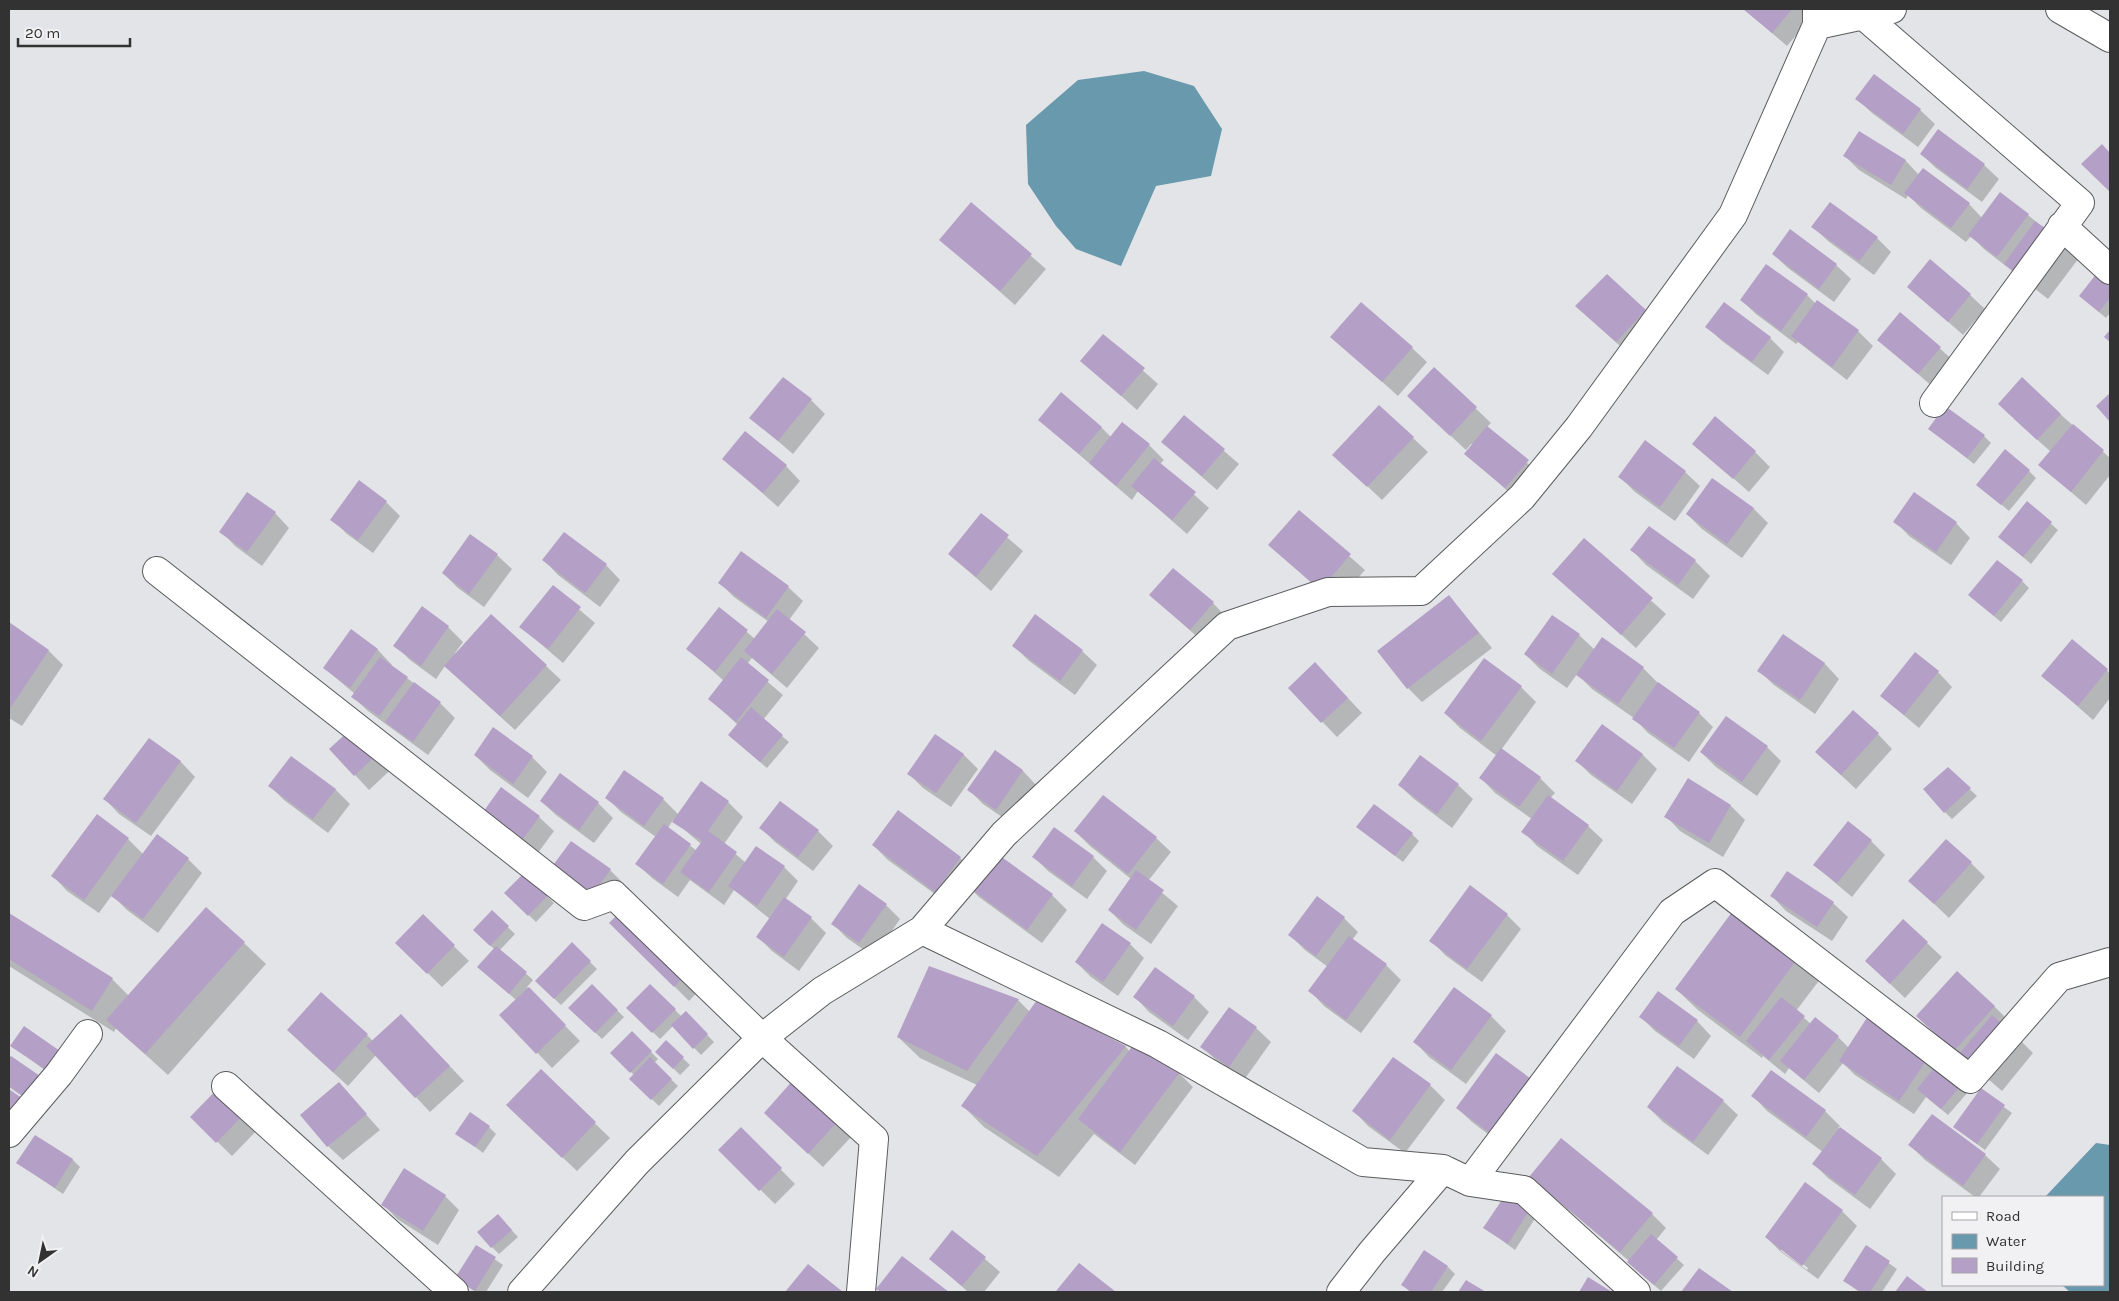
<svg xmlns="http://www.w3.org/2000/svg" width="2119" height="1301" font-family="Karla,sans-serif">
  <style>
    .water { fill: #6899ad }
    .shadow { fill: #0003; fill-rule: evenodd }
    .building { fill: #b49fc7 }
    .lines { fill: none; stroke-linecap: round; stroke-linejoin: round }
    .minor-casing { stroke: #5a5b5d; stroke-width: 30 }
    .minor { stroke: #fff; stroke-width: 28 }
  </style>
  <rect width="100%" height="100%" fill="#e3e4e7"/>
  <path class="water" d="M1144,71L1194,86L1222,129L1211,176L1156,186L1121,266L1076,249L1056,226L1028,184L1026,125L1078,80Z
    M2096,1143L2110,1145V1292H2070L2062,1285H2103V1197H2045Z"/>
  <path class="shadow" d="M1744,9H1808L1814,14L1787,46Z
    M1874,76L1920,110L1935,124L1918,147L1872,113L1857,99Z
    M1859,133L1906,161L1919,175L1969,204L1982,218L2028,215L2079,258L2048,299L1984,249L1971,236L1966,242L1921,208L1908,195L1906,199L1859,170L1845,156Z
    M1921,154L1984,165L1999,179L1982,202L1936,168Z
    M971,204L1046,269L1015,305L941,240Z
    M1813,227L1877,238L1891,252L1874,275L1828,241Z
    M1773,254L1836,265L1851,279L1834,302L1788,268Z
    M2097,275L2110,285V313L2106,318L2080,296Z
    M1909,287L1970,295L1985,309L1963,335Z
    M1807,295L1816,304L1858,331L1873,346L1847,380L1798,342L1796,344L1756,314L1741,300Z
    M1576,306L1645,311L1659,325L1631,356Z
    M1901,314L1955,362L1934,388L1879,340Z
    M1707,327L1770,338L1784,352L1768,375L1722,341Z
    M1104,336L1158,384L1137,410L1082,361Z
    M1332,337L1412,348L1427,362L1398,396Z
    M1434,369L1491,423L1487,427L1542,476L1520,502L1466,454L1473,445L1471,444L1466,450L1423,410Z
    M811,400L825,414L793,454L751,418Z
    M2060,414L2110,458V475L2086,505L2040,465L2051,452L2014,419Z
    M1184,416L1239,464L1217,490L1162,442Z
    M1039,420L1101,427L1111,437L1149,445L1164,460L1160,464L1209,508L1187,534L1138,491L1132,500Z
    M1930,429L1984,436L1991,443L1974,464Z
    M1413,438L1428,452L1382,500L1349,469Z
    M1645,442L1685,472L1700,486L1675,521L1635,492L1620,477Z
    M1694,444L1755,452L1770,467L1749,492Z
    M724,459L786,466L800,481L778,507Z
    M2029,471L2036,478L2009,511L1985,491Z
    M1713,479L1754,509L1768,523L1742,558L1702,529L1687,514Z
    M386,502L400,516L373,553L347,534L332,519Z
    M2027,503L2058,530L2031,564L2000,537Z
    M1299,512L1365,570L1335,604L1270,545Z
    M275,513L289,528L262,566L235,546L221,531Z
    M981,515L1023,551L991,591L949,554Z
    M1895,521L1956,523L1970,538L1951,565L1909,536Z
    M470,536L497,555L512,569L484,607L458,588L443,573Z
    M1584,540L1666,614L1636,648L1554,574Z
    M1632,550L1695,561L1710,576L1693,599L1646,565Z
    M544,560L606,565L620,580L600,607L558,575Z
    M2022,581L2029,588L2001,622L1977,602Z
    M720,583L788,587L803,601L789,620L819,648L787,688L752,658L747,664L783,695L763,720L789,742L767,768L729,735L738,725L710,699L724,681L688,649L720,609L755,639L769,622L734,597Z
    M553,587L595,623L563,663L521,627Z
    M1151,595L1213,603L1227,618L1205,644Z
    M1449,596L1492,648L1422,702L1408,688Z
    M422,608L448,627L463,642L455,653L456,654L546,666L561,680L515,730L445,666L436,679L410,660L395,645Z
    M1035,616L1082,651L1097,665L1075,695L1028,660L1014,646Z
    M1553,616L1579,635L1595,650L1603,639L1643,668L1658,683L1699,713L1713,727L1689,762L1648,733L1634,718L1592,689L1577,674L1567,688L1540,669L1525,654Z
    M9,624L49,651L63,665L22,726L9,718Z
    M351,631L378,650L392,665L391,666L440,703L455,718L428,755L368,711L353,697L355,694L324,668Z
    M1783,636L1825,664L1839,679L1815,714L1774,685L1759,671Z
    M1484,660L1521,687L1536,702L1501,750L1540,778L1555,793L1550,798L1588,826L1603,840L1578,875L1537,846L1523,831L1532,819L1495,793L1481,778L1497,756L1460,728L1445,713Z
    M2107,670L2110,674V698L2093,720L2043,676Z
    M1938,672L1952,687L1919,728L1881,696Z
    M1330,679L1362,713L1337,737L1290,688Z
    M1602,726L1643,755L1657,769L1632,804L1591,775L1577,761Z
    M1878,734L1892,749L1856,789L1816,752Z
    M150,739L181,762L195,777L151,836L119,814L105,799Z
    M1767,747L1781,761L1757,796L1716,767L1701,752Z
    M331,749L400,761L369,790Z
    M995,752L1023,771L1037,786L1011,823L983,804L969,790Z
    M963,754L978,769L951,807L923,788L909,774Z
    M475,755L532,757L547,772L528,798L490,770Z
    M1420,757L1458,785L1473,799L1452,828L1414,799L1399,785Z
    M1948,769L1977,796L1952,819L1945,812Z
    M560,775L598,803L613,818L594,843L556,815L541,801Z
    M1688,780L1731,806L1745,820L1723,857L1680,831L1666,816Z
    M701,783L728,802L743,817L724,844L746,863L784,867L798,881L785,900L811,918L826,933L799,971L772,951L758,937L770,919L734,890L724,905L690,880L678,897L652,878L637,864L656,837L621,812L606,797L663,799L679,815ZM673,820L701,844L697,851L668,828Z
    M270,786L335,789L350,804L328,833L284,800Z
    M780,802L818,831L833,846L813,871L775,842L761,828Z
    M482,814L539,817L554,831L535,857Z
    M1358,827L1412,834L1419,841L1403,862Z
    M1075,831L1156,838L1171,852L1148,881L1178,906L1151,944L1124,925L1109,910L1131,879L1090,846Z
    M128,839L143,854L188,859L202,873L158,933L127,910L112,895L99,913L67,891L53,876Z
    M1871,841L1885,855L1852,897L1814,865Z
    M873,845L960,858L974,871L990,849L1052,895L1067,910L1042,943L979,897L966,884L950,905L888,860Z
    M1034,857H1093L1107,871L1087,899L1048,871Z
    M1971,863L1985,877L1949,918L1910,881Z
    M610,870L624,884L606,910L567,883Z
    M525,874L554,903L536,922L506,893Z
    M1772,896L1833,903L1848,917L1832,941L1786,911Z
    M886,905L900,919L874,957L847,938L833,924Z
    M1735,909L1821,978L1796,1011L1811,1024L1838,1037L1849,1048L1930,1054L1975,1084L1948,1115L1926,1097L1914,1114L1855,1075L1843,1063L1819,1093L1789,1068L1785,1074L1763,1056L1762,1058L1698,1010L1676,989Z
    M492,912L515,934L500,950L533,980L527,987L580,1041L552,1068L501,1015L516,1000L479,967L494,949L475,930Z
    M9,915L112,979L129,996L244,943L266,964L168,1075L116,1028L114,1032L9,966Z
    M1507,915L1521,929L1482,982L1445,955L1431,940Z
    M423,916L469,961L442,987L397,943Z
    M1344,918L1358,932L1352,940L1386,965L1401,980L1361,1033L1324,1006L1310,991L1328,967L1305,950L1290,935Z
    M611,923L704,985L689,1001Z
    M1927,943L1942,957L1905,998L1866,961Z
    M572,944L597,969L561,1005L536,981Z
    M1130,944L1144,958L1118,996L1091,977L1076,962Z
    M930,968L1018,1000L1030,1012L1037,1001L1126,1047L1130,1052L1179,1073L1193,1087L1135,1165L1094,1134L1059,1177L984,1127L962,1105L977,1085L920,1058L898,1037Z
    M650,985L682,1017L686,1013L714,1042L701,1055L673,1026L660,1039L628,1008Z
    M592,986L624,1017L602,1039L570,1008Z
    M1135,997H1194L1209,1012L1188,1040L1149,1012Z
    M1994,1006L2009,1021L2019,1039L2033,1053L2002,1091L1932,1031Z
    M1491,1016L1506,1031L1466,1084L1429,1057L1415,1042Z
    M1640,1016L1697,1021L1711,1036L1694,1059L1655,1031Z
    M25,1028L53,1076L12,1046Z
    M1256,1028L1271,1042L1244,1080L1217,1061L1202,1047Z
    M415,1030L464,1081L430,1112L376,1055L348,1086L303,1045L367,1035L373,1041Z
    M632,1033L658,1059L654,1063L678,1086L659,1106L631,1079L634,1075L612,1053Z
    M666,1042L690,1065L680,1075L657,1052Z
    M11,1057L32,1103L9,1087V1061Z
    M1393,1058L1430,1085L1445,1100L1405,1153L1368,1126L1354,1111Z
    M541,1071L610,1138L577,1171L522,1119Z
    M1772,1071L1825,1111L1840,1126L1838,1128L1881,1159L1896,1174L1870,1209L1828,1178L1814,1164L1823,1152L1767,1111L1753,1096Z
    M228,1079L268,1119L232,1156L192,1117Z
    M795,1081L853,1135L823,1167L780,1127Z
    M339,1084L380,1130L343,1160L328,1146Z
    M1981,1090L2012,1113L1985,1150L1954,1127Z
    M1548,1097L1509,1150L1472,1122L1457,1108Z
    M1723,1101L1738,1115L1708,1155L1663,1122L1648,1107Z
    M489,1127L496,1134L483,1153L457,1133Z
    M741,1129L795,1184L775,1204L720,1150Z
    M35,1136L73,1160L80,1167L63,1194L18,1163Z
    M1910,1145L1985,1155L2000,1169L1979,1197H1975L1925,1160Z
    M1530,1177L1652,1214L1666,1228L1656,1240L1684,1265L1661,1291L1635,1269L1629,1261Z
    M1805,1184L1842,1211L1857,1226L1818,1279L1781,1252L1766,1237ZM1781,1248L1808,1268L1807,1270L1781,1251Z
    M445,1196L459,1210L438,1245L397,1219L383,1204Z
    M1529,1210L1536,1217L1515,1250L1485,1228Z
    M505,1223L518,1237L499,1254L492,1247Z
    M953,1231L1000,1272L984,1292H968L931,1259Z
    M476,1246L503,1265L486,1292H476L463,1284Z
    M1866,1247L1897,1269L1882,1292H1859L1845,1281Z
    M903,1257L946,1292H881L878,1289Z
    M1080,1264L1114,1292H1059L1058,1291Z
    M808,1266L841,1292H786Z
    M1448,1267L1455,1274L1442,1292H1410L1403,1285Z"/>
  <path class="building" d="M1743,9H1792L1772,33Z
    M1874,74L1921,109L1903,134L1855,99Z
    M1938,129L1985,164L1967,189L1920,154Z
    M1859,131L1906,160L1891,185L1843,156Z
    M2102,144L2110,153V192L2081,164Z
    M1923,168L1970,203L1951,228L1904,193Z
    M2000,192L2029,214L1997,257L1968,235Z
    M971,202L1032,254L1000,291L939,240Z
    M1830,202L1878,237L1859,261L1811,227Z
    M2035,221L2065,242L2033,286L2004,264Z
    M1790,229L1837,264L1819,289L1772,254Z
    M1930,259L1971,294L1948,322L1907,287Z
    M1766,264L1808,294L1781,331L1740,300Z
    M2097,273L2110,283V298L2099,312L2079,296Z
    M1607,274L1646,310L1616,342L1575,306Z
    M1817,300L1859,330L1832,367L1791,336Z
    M1361,302L1413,347L1382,382L1330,337Z
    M1724,302L1771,337L1752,362L1705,327Z
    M1900,312L1941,347L1918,374L1877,340Z
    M2110,330V342L2104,337Z
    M1103,334L1145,368L1121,396L1080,361Z
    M1434,367L1477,407L1450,436L1407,396Z
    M783,377L812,399L778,441L749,418Z
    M2022,377L2061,414L2037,440L1998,404Z
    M1061,392L1102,427L1079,454L1038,420Z
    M2110,393V422L2096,406Z
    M1379,405L1414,437L1367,487L1332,455Z
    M1945,406L1985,435L1967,458L1928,429Z
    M1184,415L1225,449L1202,476L1161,442Z
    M1715,416L1756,451L1733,479L1692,444Z
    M1122,422L1150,444L1116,486L1089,463Z
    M2073,424L2104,450L2071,492L2038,465Z
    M1487,426L1529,460L1505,488L1464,454Z
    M745,431L787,465L763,493L722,459Z
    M1645,440L1686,471L1660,507L1618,477Z
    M2005,449L2030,470L2001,505L1976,485Z
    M1154,458L1196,492L1172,520L1131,486Z
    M1712,478L1754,508L1727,544L1686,514Z
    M359,480L387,501L358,540L330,520Z
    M247,492L276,512L247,552L219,532Z
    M1914,492L1957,522L1936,552L1893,522Z
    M2027,501L2052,522L2023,557L1998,537Z
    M1299,510L1351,554L1320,590L1268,545Z
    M981,513L1009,535L976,577L948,554Z
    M1649,526L1696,560L1678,585L1630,550Z
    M564,532L607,564L585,593L542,560Z
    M470,534L498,554L469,594L442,573Z
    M1584,538L1653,598L1621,635L1552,574Z
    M741,551L789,586L766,618L718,583Z
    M1997,560L2023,580L1994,616L1968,595Z
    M1173,568L1214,602L1190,630L1149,595Z
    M553,585L581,607L548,649L519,627Z
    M1449,595L1479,633L1407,689L1377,651Z
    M422,606L449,626L421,666L393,646Z
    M719,607L748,630L715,672L686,649Z
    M777,609L806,632L772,674L744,651Z
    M491,614L547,665L500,716L444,666Z
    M1035,614L1083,650L1060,681L1012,646Z
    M1552,615L1580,634L1552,674L1524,654Z
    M9,622L49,650L9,710Z
    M351,629L378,649L350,688L323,668Z
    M1783,634L1825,663L1800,700L1757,671Z
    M1602,637L1644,667L1618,704L1576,675Z
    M2072,639L2108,669L2078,706L2041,676Z
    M1915,652L1939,671L1904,715L1880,696Z
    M380,657L408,677L379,716L351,697Z
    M741,657L769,680L736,722L708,699Z
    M1484,658L1522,686L1481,741L1444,713Z
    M1315,662L1348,698L1321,723L1288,688Z
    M414,682L441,702L413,742L385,722Z
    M1658,682L1700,712L1674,748L1632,719Z
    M751,707L783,735L760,762L728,735Z
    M1853,710L1879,733L1841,775L1815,752Z
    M1726,716L1768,746L1742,782L1700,752Z
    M362,719L387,745L354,776L329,749Z
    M1602,724L1643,754L1617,791L1575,761Z
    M493,727L533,756L513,784L474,755Z
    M935,734L964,754L936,793L907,774Z
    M149,738L181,761L136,823L103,799Z
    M1501,748L1541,777L1519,807L1479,778Z
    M995,750L1023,770L996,810L967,790Z
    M1420,755L1459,784L1437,814L1398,785Z
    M291,756L336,789L313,819L268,786Z
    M1948,767L1971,788L1944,813L1923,789Z
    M624,770L664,798L644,826L605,798Z
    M560,773L599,802L579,830L540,801Z
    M1688,778L1731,805L1709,843L1664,817Z
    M701,781L729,801L708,831L737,852L709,892L680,872L702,841L672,822Z
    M501,787L540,816L520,843L481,815Z
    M1103,795L1157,837L1128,874L1074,831Z
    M1548,795L1589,825L1563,861L1521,832Z
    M780,801L819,830L798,857L759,828Z
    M1374,804L1413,833L1395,856L1356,827Z
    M898,810L961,857L935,892L872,845Z
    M97,814L129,838L84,900L51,876Z
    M1848,821L1872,840L1837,883L1813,865Z
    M664,824L691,844L663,884L635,864Z
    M1054,827L1094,856L1072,886L1032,857Z
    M157,834L189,858L143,919L111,896Z
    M1946,839L1972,862L1934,904L1908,881Z
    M571,841L611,869L591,896L551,868Z
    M756,846L785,866L757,906L728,886Z
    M989,848L1053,894L1027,930L963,883Z
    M1136,870L1164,890L1136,930L1108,910Z
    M1787,871L1834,902L1817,927L1770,896Z
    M525,872L548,895L528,916L504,893Z
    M859,884L887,904L859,943L831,924Z
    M1470,885L1508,914L1467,969L1429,941Z
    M1317,896L1345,917L1316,956L1288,935Z
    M784,897L812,917L784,957L756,937Z
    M626,906L690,970L674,987L609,923Z
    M206,907L245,942L145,1054L106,1020Z
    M1735,908L1800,955L1740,1037L1675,989Z
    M492,910L509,926L490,946L473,930Z
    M9,913L113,978L92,1011L9,959Z
    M423,914L455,945L427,974L395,943Z
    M1903,919L1928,942L1890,984L1865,961Z
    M1102,923L1131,943L1103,982L1075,962Z
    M1349,936L1387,964L1346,1020L1308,991Z
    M572,942L591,961L554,999L535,981Z
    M496,946L527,972L509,994L477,967Z
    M929,966L1019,999L967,1071L897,1037Z
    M1155,967L1195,996L1173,1026L1133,997Z
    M1957,971L1995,1006L1954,1051L1916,1016Z
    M592,984L618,1010L595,1033L568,1008Z
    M650,984L676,1009L652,1033L626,1008Z
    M529,987L566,1025L536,1054L499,1015Z
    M1454,987L1492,1015L1451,1070L1413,1042Z
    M1658,991L1698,1020L1679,1046L1639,1017Z
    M321,992L368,1034L333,1072L287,1030Z
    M1781,997L1805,1016L1769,1060L1746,1041Z
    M1037,1000L1126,1046L1037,1156L961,1106Z
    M1229,1007L1257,1027L1229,1067L1200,1047Z
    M686,1011L708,1034L693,1049L671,1025Z
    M1870,1013L1931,1053L1899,1101L1839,1061Z
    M401,1014L450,1066L415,1098L366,1046Z
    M1992,1015L2019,1038L1987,1077L1959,1054Z
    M1815,1017L1839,1036L1804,1080L1780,1061Z
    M24,1026L60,1051L46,1070L10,1046Z
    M632,1031L652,1051L630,1073L610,1053Z
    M666,1040L684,1057L673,1069L655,1052Z
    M1137,1040L1180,1072L1120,1152L1078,1119Z
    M1496,1053L1534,1081L1494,1136L1456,1108Z
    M11,1056L40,1076L24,1097L9,1086V1058Z
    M1944,1056L1969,1076L1941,1109L1917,1089Z
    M650,1057L672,1079L651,1100L629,1079Z
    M1393,1057L1431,1084L1390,1140L1352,1111Z
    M1677,1066L1724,1100L1693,1142L1647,1107Z
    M541,1069L596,1122L562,1158L506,1105Z
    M1771,1070L1826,1110L1806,1137L1751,1096Z
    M228,1078L255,1103L216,1143L190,1117Z
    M794,1079L839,1120L808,1154L764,1113Z
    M339,1082L367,1114L327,1147L300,1115Z
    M1981,1088L2005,1105L1977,1144L1953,1127Z
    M9,1089L23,1099L9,1119Z
    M470,1112L490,1126L475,1147L455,1134Z
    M1932,1114L1986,1154L1963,1186L1908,1145Z
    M741,1127L782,1168L759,1191L718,1150Z
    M1840,1127L1882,1158L1855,1195L1812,1164Z
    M35,1135L73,1159L55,1188L16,1163Z
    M1561,1138L1653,1213L1620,1252L1529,1177Z
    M404,1168L446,1195L423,1231L381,1205Z
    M1805,1182L1843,1210L1802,1266L1765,1237Z
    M1506,1194L1530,1209L1508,1244L1483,1228Z
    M498,1214L512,1230L491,1248L477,1232Z
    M952,1230L986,1257L962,1286L929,1259Z
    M1651,1234L1678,1257L1654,1285L1627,1262Z
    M476,1245L496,1257L475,1291L455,1278Z
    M1866,1245L1890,1261L1870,1292H1861L1843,1281Z
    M1424,1250L1448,1266L1431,1292H1412L1401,1285Z
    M902,1256L949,1292H881L876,1289Z
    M1079,1263L1116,1292L1056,1291Z
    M808,1264L843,1292H785Z
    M1699,1268L1733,1292H1681Z
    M1907,1276L1928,1292H1895Z
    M1588,1277L1612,1292H1579Z
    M1466,1280L1486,1292H1458Z"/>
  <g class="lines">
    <defs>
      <path id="minor" d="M2060,9L2110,38
        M1863,15L2080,203L1934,403
        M1817,25L1892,9
        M2062,226L2110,270
        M157,571L584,906L614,895L762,1038L874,1139L861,1292
        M922,930L1158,1044L1363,1162L1443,1169L1470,1182L1524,1190L1636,1292
        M226,1086L454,1292
        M9,1133L59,1074L88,1034
        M1470,1182L1672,912L1715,883L1970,1079L2059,977L2110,962
        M522,1292L637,1162L762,1038L822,991L922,930L1004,834L1227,626L1328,592L1421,591L1522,497L1579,427L1733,215L1817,25V9
        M1341,1292L1372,1252L1443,1169"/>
    </defs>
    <use href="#minor" class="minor-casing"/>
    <use href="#minor" class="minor"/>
  </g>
  <rect width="2119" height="1301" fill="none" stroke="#323233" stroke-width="20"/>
  <rect x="1942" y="1196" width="162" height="90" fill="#f1f1f4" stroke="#a5a5a7"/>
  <rect x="1952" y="1212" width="25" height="8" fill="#ffffff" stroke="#a5a5a7"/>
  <text x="1986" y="1221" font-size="15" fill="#323233">Road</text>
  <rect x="1952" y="1234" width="25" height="15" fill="#6899ad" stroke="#a5a5a7"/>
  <text x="1986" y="1246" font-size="15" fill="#323233">Water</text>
  <rect x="1952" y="1258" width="25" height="15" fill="#b49fc7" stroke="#a5a5a7"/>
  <text x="1986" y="1271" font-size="15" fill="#323233">Building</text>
  <g transform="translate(40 1261) rotate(213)" stroke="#f1f1f4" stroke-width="4" paint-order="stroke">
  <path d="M0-4L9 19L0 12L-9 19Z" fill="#323233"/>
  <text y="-8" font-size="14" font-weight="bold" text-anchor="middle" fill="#323233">N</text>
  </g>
  <path d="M18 38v8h112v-8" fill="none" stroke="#323233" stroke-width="2.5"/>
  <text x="25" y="38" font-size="15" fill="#323233" stroke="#f1f1f4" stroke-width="4" paint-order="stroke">20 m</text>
</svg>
